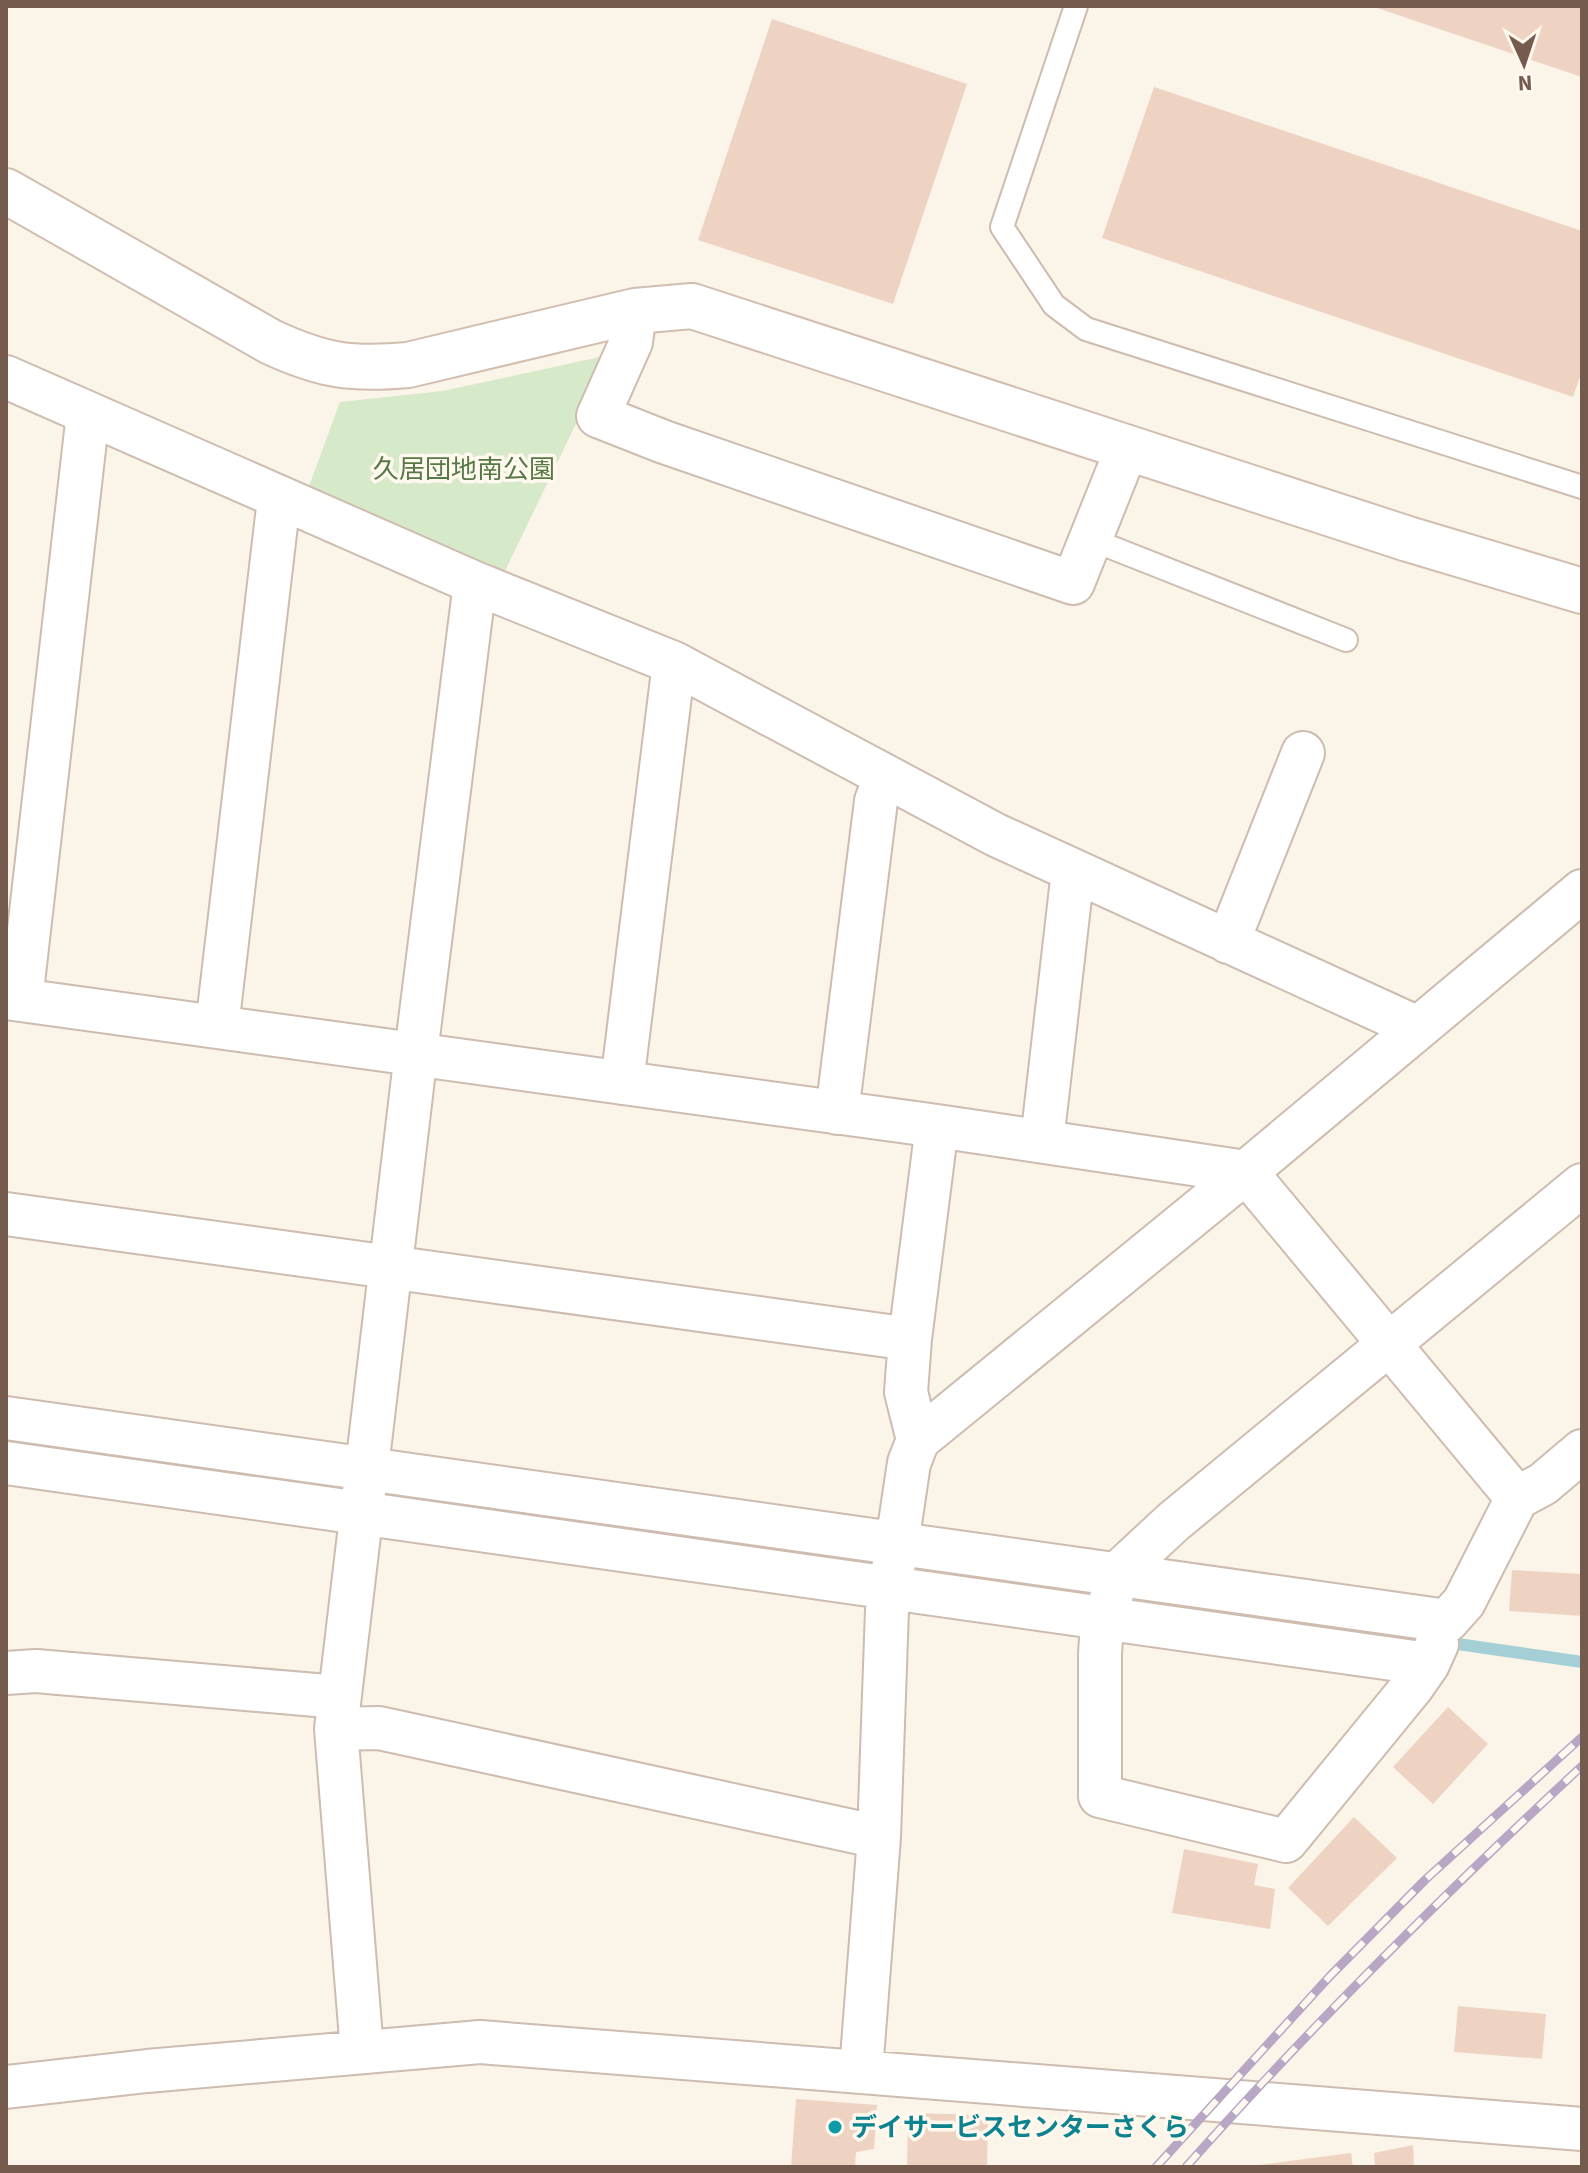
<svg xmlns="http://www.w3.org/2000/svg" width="1588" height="2173" font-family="'Source Sans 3','Noto Sans JP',sans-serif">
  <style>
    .green { fill: #d6e9c8 }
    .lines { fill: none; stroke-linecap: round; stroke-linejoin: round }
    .stream { stroke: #a5cfd6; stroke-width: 12 }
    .building { fill: #efd3c2 }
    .lane-casing { stroke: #cdbcaf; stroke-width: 26 }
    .street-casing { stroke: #cdbcaf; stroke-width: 46 }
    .secondary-casing { stroke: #d2beb0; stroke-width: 48 }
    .lane { stroke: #fff; stroke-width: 22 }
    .street { stroke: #fff; stroke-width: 42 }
    .secondary { stroke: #fff; stroke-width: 44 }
    .rail-casing { stroke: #b7a7c5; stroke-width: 9 }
    .rail { stroke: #fef8ef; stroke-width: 6; stroke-dasharray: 18; stroke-linecap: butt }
    .culture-dot { fill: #0f9aa8; stroke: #fef8ef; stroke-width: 3 }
    .labels { text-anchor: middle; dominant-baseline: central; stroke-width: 7; stroke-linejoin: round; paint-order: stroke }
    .park-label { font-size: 26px; fill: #567946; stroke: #fef8ef }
    .culture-label { font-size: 26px; font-weight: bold; fill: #0d838f; stroke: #fef8ef; text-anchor: start }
  </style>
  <rect width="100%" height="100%" fill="#fbf4e9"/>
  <path class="green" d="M609,355L504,573L308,489L340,402L443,391Z"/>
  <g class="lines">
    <path class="stream" d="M492,1511L854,1559
      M1340,1627L1582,1662"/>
  </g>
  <path class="building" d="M1582,6V77L1374,7V6Z
    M772,19L967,84L893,304L698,240Z
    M1154,87L1582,231V371L1573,397L1102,238Z
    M1512,1570L1582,1574V1616L1509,1611Z
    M1448,1707L1488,1744L1433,1804L1393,1767Z
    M1354,1817L1397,1858L1328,1926L1288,1888Z
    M1184,1849L1258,1864L1254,1885L1275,1889L1270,1929L1172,1913Z
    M1458,2006L1546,2014L1542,2059L1454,2052Z
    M796,2099L877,2105L874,2149L856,2152L855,2167H791Z
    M908,2113L988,2115L987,2167H907Z
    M1413,2145L1414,2167H1375L1374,2153Z
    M1351,2153L1353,2167H1258V2165Z"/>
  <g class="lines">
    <defs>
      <path id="lane" d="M1076,6L1002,227L1054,305L1086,329L1582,487
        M1090,539L1346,640"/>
      <path id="street" d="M635,311L631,342L598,416L664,442L1073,583L1127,448
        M6,377L475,583L674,663L996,835L1418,1028
        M1228,942L1303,753
        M6,998L937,1126L1246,1172L1517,1498L1464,1602L1447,1621L6,1418
        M21,1000L88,414
        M217,1027L279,499
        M622,1083L674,663
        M837,1113L876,801L885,777
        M1042,1141L1073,871
        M6,1214L910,1339
        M918,1440L906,1392L910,1339L937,1126
        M6,1463L1428,1664
        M1517,1498L1543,1484L1582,1451
        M1437,1644L1428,1664L1412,1687L1286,1841L1100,1796V1654L1101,1638L1117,1574L1173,1522L1582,1185
        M6,1673L36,1671L339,1697
        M336,1729L379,1728L879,1837
        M362,2051L336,1729L416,1053L475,583
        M861,2071L879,1837L887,1610L909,1463L918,1440L1246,1172L1582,891
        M6,2087L147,2071L480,2042L1582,2129"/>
      <path id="secondary" d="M6,191L271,342C323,366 351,370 408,365L635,311L692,306L1408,539L1582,591"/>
    </defs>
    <use href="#lane" class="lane-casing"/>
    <use href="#street" class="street-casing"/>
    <use href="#secondary" class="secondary-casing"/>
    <use href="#lane" class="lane"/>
    <use href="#street" class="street"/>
    <use href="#secondary" class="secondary"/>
    <defs>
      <path id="rail" d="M1156,2167L1330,1976L1425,1880L1582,1737
        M1186,2167C1311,2026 1444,1894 1582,1766"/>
    </defs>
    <use href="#rail" class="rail-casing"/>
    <use href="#rail" class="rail"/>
  </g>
  <circle class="culture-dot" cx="835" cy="2127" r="8"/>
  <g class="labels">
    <g class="park-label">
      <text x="464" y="469">久居団地南公園</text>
    </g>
    <g class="culture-label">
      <text x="851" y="2127">デイサービスセンターさくら</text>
    </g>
  </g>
  <rect width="1588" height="2173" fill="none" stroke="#755b4e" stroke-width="16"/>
  <g transform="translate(1524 64) rotate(177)" stroke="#fef8ef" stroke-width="6" paint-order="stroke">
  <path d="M0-6L14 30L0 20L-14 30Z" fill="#755b4e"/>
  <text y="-12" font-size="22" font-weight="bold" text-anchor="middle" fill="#755b4e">N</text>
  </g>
</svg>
